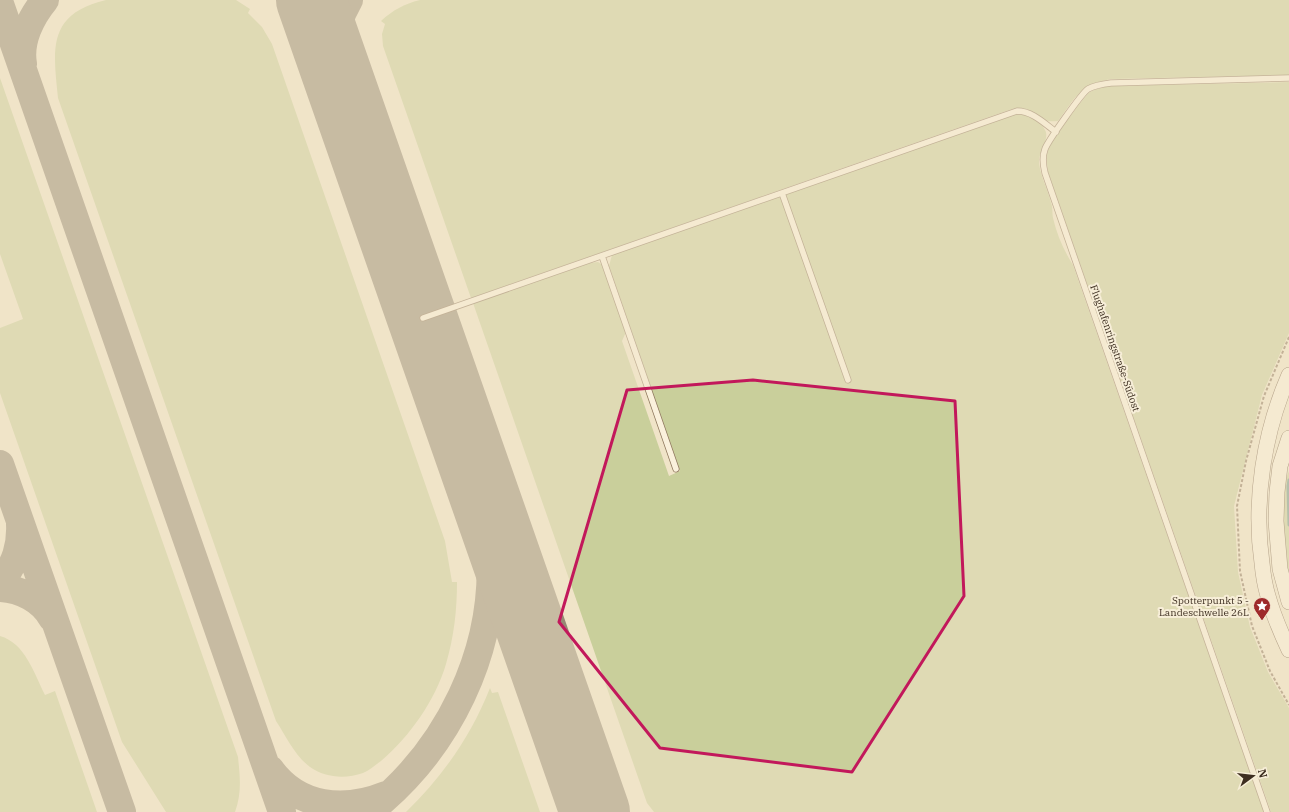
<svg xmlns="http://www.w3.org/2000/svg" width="1289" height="812" font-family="'IBM Plex Serif',serif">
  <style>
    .green { fill: #c9cf9b }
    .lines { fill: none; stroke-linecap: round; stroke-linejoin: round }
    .stream { stroke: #6f938a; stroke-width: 3 }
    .taxiway { stroke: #968974; stroke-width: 28 }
    .runway { stroke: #968974; stroke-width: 70 }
    .service-casing { stroke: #8d765c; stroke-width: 7 }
    .secondary-casing { stroke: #6f573f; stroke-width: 16 }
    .path { stroke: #8d765c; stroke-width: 2; stroke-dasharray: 3 2; stroke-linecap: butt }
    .service { stroke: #faf1dc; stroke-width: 5.5 }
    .secondary { stroke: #faf1dc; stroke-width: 15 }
    .marked { fill: none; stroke: #c2185b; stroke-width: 3; stroke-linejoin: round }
    .labels { text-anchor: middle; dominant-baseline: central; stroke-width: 4; stroke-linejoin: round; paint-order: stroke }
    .street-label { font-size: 10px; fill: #3d2e20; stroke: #f7eed8 }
    .poi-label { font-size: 10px; fill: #3d2e20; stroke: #f7eed8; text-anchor: end }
  </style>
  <rect width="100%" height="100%" fill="#f0e4c8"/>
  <path class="green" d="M106,0H236L250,9L248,13L262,27L272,44L445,541L452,582H457C457,610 454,637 446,664C435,701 410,736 381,761C375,765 370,770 363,773C346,779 325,778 310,767C295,756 286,736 276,721L58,98C53,49 47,14 106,0Z
    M420,0H1289V75L1111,79C1079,85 1076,97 1058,121C1054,121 1049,122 1045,120C1031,113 1030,106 1012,109L471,298L383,46L382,34L385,24L381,21C393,10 404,4 420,0Z
    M0,78L238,757C240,777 242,793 235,812H166L122,742L0,393V328L23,319L0,254Z
    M1289,82V333L1262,395L1234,506L1238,572L1250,627L1268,672L1289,708V812H1271L1048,172C1047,164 1046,158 1048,150C1051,142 1084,96 1090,92C1097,88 1104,87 1111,86Z
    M1014,114C1025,114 1040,119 1045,130C1050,139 1039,150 1039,162C1040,176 1048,189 1051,203C1053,207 1052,213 1053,218C1057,235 1064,251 1073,265L1264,812H654L647,803L473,303L589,263L598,262L603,265L626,332L622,341L669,476L680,471L609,266L612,255Z
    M1289,471V575C1285,548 1277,496 1289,471Z
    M0,636C25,643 34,673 45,695L55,691L97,812H0Z
    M490,688L492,693L498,692L540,812H406C443,776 471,736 490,688Z"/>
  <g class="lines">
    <path class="stream" d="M1289,480L1288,486L1289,525"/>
    <path class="taxiway" d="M294,0C319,26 326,46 338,78
      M0,4L282,812
      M336,63C332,41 338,19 349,0
      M23,64C19,41 31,17 45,0
      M0,464L122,812
      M0,579C16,567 21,543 20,524
      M0,588C21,589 42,600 52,618
      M570,740L581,779L585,812
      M270,769C298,808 344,812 386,795
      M369,812C448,750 497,651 490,550C489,527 484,504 479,481"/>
    <path class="runway" d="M311,0L595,812"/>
    <defs>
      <path id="service" d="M782,193L848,380
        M602,256L676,469
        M423,318L1017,111C1032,111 1044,123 1056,132
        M1267,812L1045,173C1043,165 1042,157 1045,149C1048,141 1081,94 1088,89C1095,85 1103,84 1111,83L1289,78"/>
      <path id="secondary" d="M1289,375C1264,432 1253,501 1262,563C1263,574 1265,586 1268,596C1273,614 1281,633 1289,650
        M1289,438L1280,466L1277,492L1276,521L1280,569L1289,602"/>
    </defs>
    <use href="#service" class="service-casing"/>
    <use href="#secondary" class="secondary-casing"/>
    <path class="path" d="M1289,337L1264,396L1246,461L1237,506L1240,571L1252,626L1270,671L1289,705"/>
    <use href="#service" class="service"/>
    <use href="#secondary" class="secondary"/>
  </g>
  <path d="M0 0H1289V812H0ZM753,380L955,401L964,596L852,772L660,748L559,622L627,390Z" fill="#f0e4c8" fill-opacity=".55" fill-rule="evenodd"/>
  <path class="marked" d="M753,380L955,401L964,596L852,772L660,748L559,622L627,390Z"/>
  <defs>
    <symbol id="sight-pin" viewBox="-11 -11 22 30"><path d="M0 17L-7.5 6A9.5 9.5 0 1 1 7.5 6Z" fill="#9e2a2b" stroke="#f7eed8"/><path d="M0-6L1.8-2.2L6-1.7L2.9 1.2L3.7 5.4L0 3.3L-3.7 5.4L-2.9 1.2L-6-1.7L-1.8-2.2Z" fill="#fff"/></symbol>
  </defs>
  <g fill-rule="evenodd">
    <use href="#sight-pin" x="1252" y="596" width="20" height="27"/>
  </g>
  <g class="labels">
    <g class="street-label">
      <text transform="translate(1115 348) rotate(71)">Flughafenringstraße-Südost</text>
    </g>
    <g class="poi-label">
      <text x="1249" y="600">Spotterpunkt 5 -<tspan x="1249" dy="12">Landeschwelle 26L</tspan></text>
    </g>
  </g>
  <g transform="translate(1253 776) rotate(75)" stroke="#f7eed8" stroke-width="3" paint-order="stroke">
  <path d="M0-3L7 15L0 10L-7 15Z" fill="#3d2e20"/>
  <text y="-6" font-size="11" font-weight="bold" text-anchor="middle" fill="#3d2e20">N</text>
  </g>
</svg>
